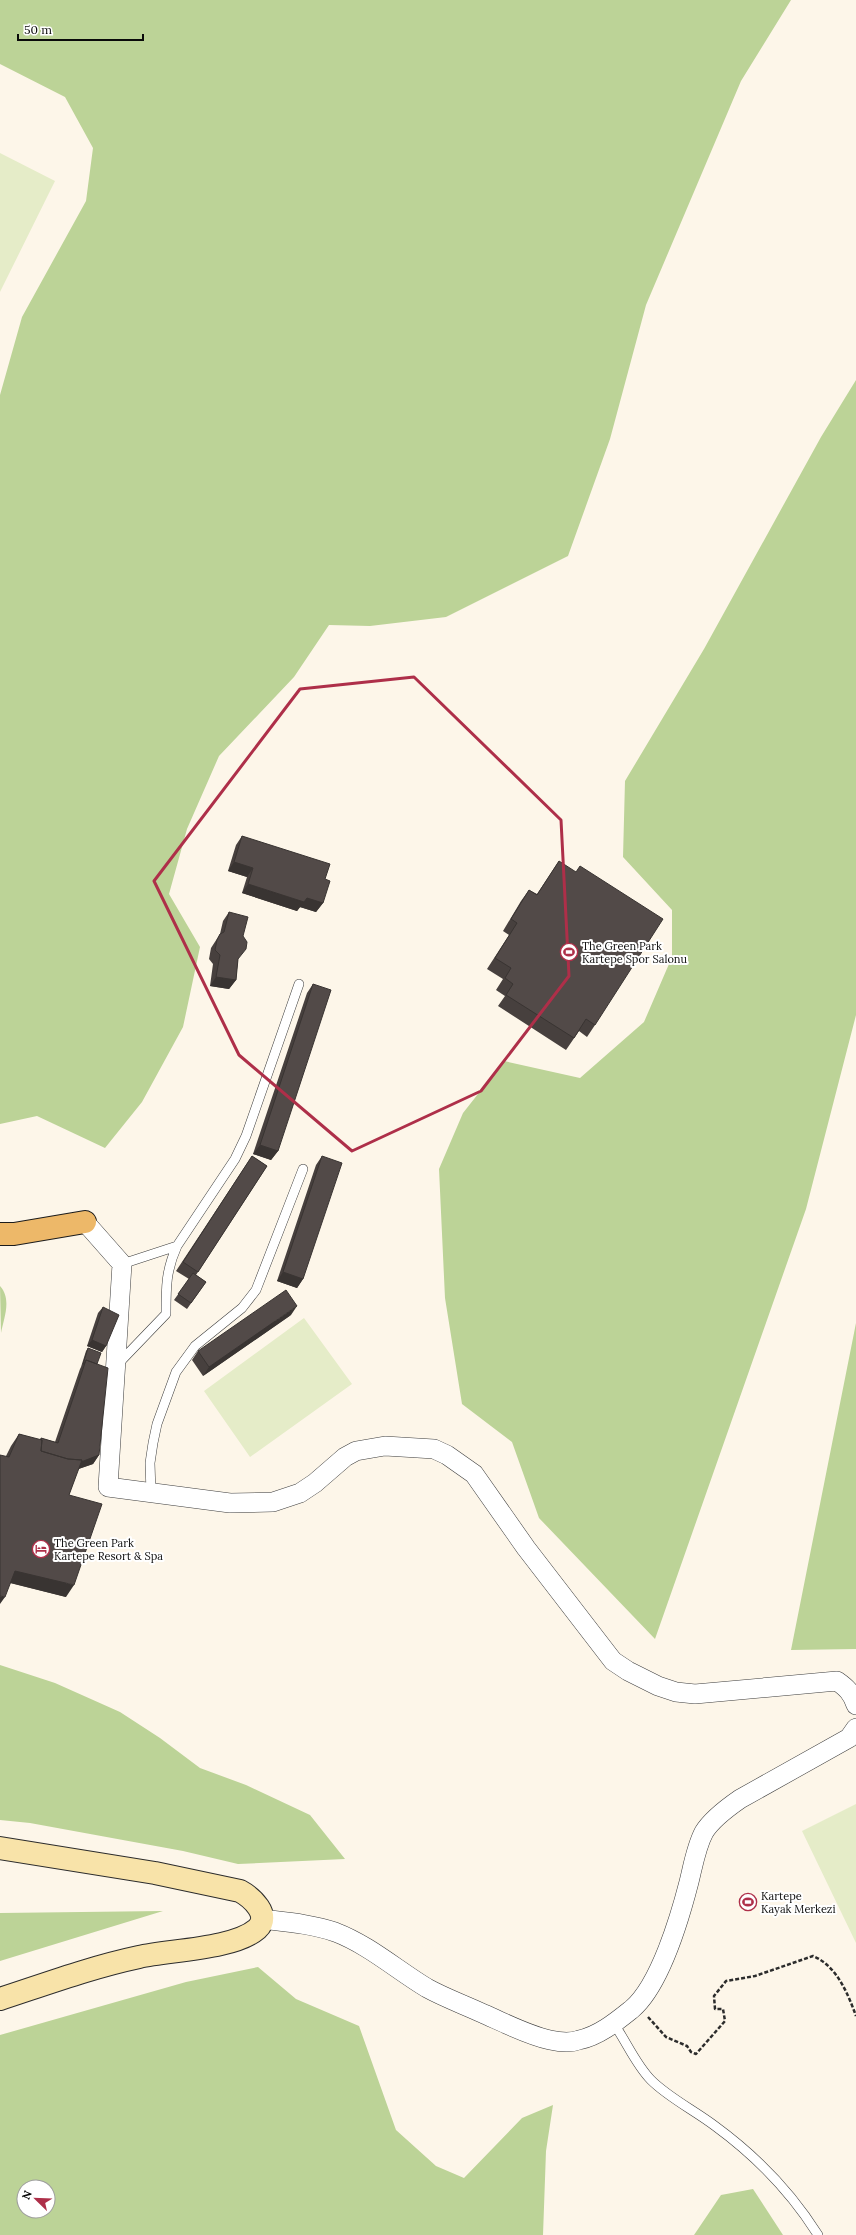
<svg xmlns="http://www.w3.org/2000/svg" width="856" height="2235" font-family="Lora,serif">
  <style>
    .forest { fill: #bcd397; fill-rule: evenodd }
    .pitch { fill: #e5ecc8 }
    .lines { fill: none; stroke-linecap: round; stroke-linejoin: round }
    .lane-casing { stroke: #3d3d3d; stroke-width: 10 }
    .street-casing { stroke: #3d3d3d; stroke-width: 20 }
    .secondary-casing { stroke: #2c2c2c; stroke-width: 24 }
    .primary-casing { stroke: #1b1b1b; stroke-width: 24 }
    .path { stroke: #2c2c2c; stroke-width: 2.5; stroke-dasharray: 4 2; stroke-linecap: butt }
    .lane { stroke: #fff; stroke-width: 9 }
    .street { stroke: #fff; stroke-width: 19 }
    .secondary { stroke: #f8e3a9; stroke-width: 22 }
    .primary { stroke: #edb869; stroke-width: 22 }
    .wall { fill: #47403e }
    .shaded-wall { fill: #393432 }
    .building { fill: #524a48; stroke: #393432 }
    .marked { fill: none; stroke: #ae2f49; stroke-width: 3; stroke-linejoin: round }
    .labels { text-anchor: middle; dominant-baseline: central; stroke-width: 4; stroke-linejoin: round; paint-order: stroke }
    .poi-label { font-size: 11px; fill: #0a0a0a; stroke: #fff; text-anchor: start }
  </style>
  <rect width="100%" height="100%" fill="#fdf6e9"/>
  <path class="forest" d="M0,0H791L741,81L646,305L610,439L568,556L446,617L370,626L329,625L294,677L219,756L187,829L169,894L200,947L183,1027L142,1102L105,1148L37,1116L0,1124V395L22,317L86,201L93,148L65,97L0,64Z
    M856,380V1015L806,1209L655,1639L539,1518L512,1442L462,1404L445,1298L439,1169L463,1113L504,1061L580,1078L644,1022L672,957V910L623,857L625,781L704,649L821,437Z
    M0,1286C12,1299 4,1318 1,1333Z
    M856,1323V1649L791,1650Z
    M0,1665L55,1683L120,1712L160,1738L200,1768L246,1785L310,1815L345,1859L238,1864L183,1851L30,1823L0,1820Z
    M163,1911L0,1961V1913Z
    M258,1967L296,1999L359,2026L396,2130L436,2166L464,2178L522,2118L553,2105L546,2151L543,2235H0V2035L186,1982ZM24,2187H48V2211H24Z
    M753,2189L783,2235H694L721,2195Z"/>
  <path class="pitch" d="M0,153L55,181L0,292Z
    M304,1318L352,1384L250,1457L204,1391Z
    M856,1804V1943L802,1831Z"/>
  <g class="lines">
    <defs>
      <path id="lane" d="M122,1264L177,1246L235,1159L246,1136L299,984
        M117,1365L166,1314C166,1287 166,1270 177,1246
        M151,1493L150,1463L153,1443L157,1424L176,1372L195,1346L242,1308L256,1290L303,1169
        M614,2024C626,2041 636,2065 651,2080C669,2098 694,2110 715,2126C756,2156 791,2192 818,2235"/>
      <path id="street" d="M85,1222L122,1264L108,1487L230,1503L273,1502L300,1493L315,1483L345,1457L356,1451L385,1446L434,1449L447,1455L474,1474L526,1548L613,1661L628,1671L658,1686L676,1692L695,1694L837,1681C847,1688 852,1693 856,1705
        M261,1919C286,1922 312,1924 335,1932C369,1945 397,1970 427,1988C445,1998 465,2005 484,2014C505,2023 527,2035 550,2040C559,2042 571,2043 579,2040C599,2036 617,2021 632,2009C660,1985 680,1917 689,1882C693,1866 696,1847 704,1832C712,1819 727,1808 740,1799L849,1738L856,1728"/>
      <path id="secondary" d="M0,1848L155,1873L240,1891C251,1897 272,1915 257,1929C234,1949 170,1950 139,1957C92,1967 46,1984 0,1999"/>
      <path id="primary" d="M0,1234H14L85,1222"/>
    </defs>
    <use href="#lane" class="lane-casing"/>
    <use href="#street" class="street-casing"/>
    <use href="#secondary" class="secondary-casing"/>
    <use href="#primary" class="primary-casing"/>
    <path class="path" d="M648,2017L666,2037L687,2046L691,2052L696,2054L725,2021L723,2009H715L714,1996L726,1981L755,1976L813,1956C837,1966 848,1994 856,2016"/>
    <use href="#lane" class="lane"/>
    <use href="#street" class="street"/>
    <use href="#secondary" class="secondary"/>
    <use href="#primary" class="primary"/>
  </g>
  <path class="wall" d="M242,836L325,879L323,903L316,912L300,907L297,911L242,893L247,877L228,871L236,845Z
    M559,861L595,1025L587,1037L579,1031L566,1050L498,1006L505,996L496,990L503,979L487,969L509,935L503,931L521,901L529,890L537,894Z
    M229,912L243,936L238,959L236,980L229,989L210,986L213,964L209,959L211,948L220,934L223,921Z
    M313,984L278,1151L271,1160L253,1154L307,993Z
    M252,1156L267,1166L196,1275L206,1282L187,1309L174,1300L189,1279L176,1271Z
    M322,1156L303,1279L297,1288L277,1281L316,1165Z
    M103,1307L106,1346L102,1352L87,1346L98,1313Z
    M291,1315L203,1376L192,1360L198,1351Z
    M88,1348L97,1364L99,1455L93,1464L78,1469L69,1495L66,1597L10,1583L6,1456L11,1446L19,1434L40,1440L41,1438L55,1442L80,1369L81,1367L86,1351Z"/>
  <path class="shaded-wall" d="M234,862L253,868L247,877L228,871Z
    M248,884L304,902L297,911L242,893Z
    M307,898L323,903L316,912L300,907Z
    M216,977L236,980L229,989L210,986Z
    M260,1145L278,1151L271,1160L253,1154Z
    M283,1272L303,1279L297,1288L277,1281Z
    M297,1306L291,1315L203,1376L209,1367Z
    M92,1340L106,1346L102,1352L87,1346Z
    M99,1455L93,1464L73,1471L60,1470Z
    M15,1571L74,1585L66,1597L7,1582Z
    M0,1596L5,1597L0,1604Z"/>
  <path class="building" d="M242,836L330,864L325,879L330,881L323,903L307,898L304,902L248,884L253,868L234,862Z
    M559,861L576,872L580,866L663,919L595,1025L586,1019L574,1038L506,995L513,984L505,978L511,968L495,958L517,923L511,919L529,890L537,895Z
    M229,912L248,917L243,936L247,942L246,949L238,959L236,980L216,977L220,955L215,950L217,940L220,934L224,932Z
    M313,984L331,990L278,1151L260,1145Z
    M252,1156L267,1166L198,1272L183,1262Z
    M322,1156L342,1163L303,1279L283,1272Z
    M193,1273L206,1282L191,1303L178,1294Z
    M286,1290L297,1306L209,1367L198,1351Z
    M103,1307L119,1315L106,1346L92,1340Z
    M88,1348L101,1353L97,1364L86,1360L84,1364H83Z
    M86,1360L108,1368L99,1455L81,1462L82,1460L68,1459L41,1451L42,1440H41V1438L58,1443Z
    M19,1434L42,1440L41,1451L68,1459L82,1460L69,1495L102,1504L74,1585L15,1571L5,1597L0,1596V1455L9,1457Z"/>
  <path class="marked" d="M414,677L561,820L569,976L481,1091L352,1151L239,1055L154,881L300,689Z"/>
  <defs>
    <symbol id="stadium-ring" viewBox="-11 -11 22 22"><circle r="9.5" fill="#fff" stroke="#ae2f49" stroke-width="1.5"/><path d="M0-5a6.5 5 0 1 0 0 10a6.5 5 0 1 0 0-10ZM-3.5-1.8h7v3.6h-7Z" fill="#ae2f49"/></symbol>
    <symbol id="hotel-ring" viewBox="-11 -11 22 22"><circle r="9.5" fill="#fff" stroke="#ae2f49" stroke-width="1.5"/><path d="M-6-4.5h1.5V1H6V5H4.5V3h-9V5H-6ZM-4 0a1.8 1.8 0 1 1 3.6 0ZM.5 0V-2.5h3Q6-2.5 6 0Z" fill="#ae2f49"/></symbol>
  </defs>
  <g fill-rule="evenodd">
    <use href="#stadium-ring" x="559" y="942" width="20" height="20"/>
    <use href="#hotel-ring" x="31" y="1539" width="20" height="20"/>
    <use href="#stadium-ring" x="738" y="1892" width="20" height="20"/>
  </g>
  <g class="labels">
    <g class="poi-label">
      <text x="582" y="946">The Green Park<tspan x="582" dy="13">Kartepe Spor Salonu</tspan></text>
      <text x="54" y="1543">The Green Park<tspan x="54" dy="13">Kartepe Resort &amp; Spa</tspan></text>
      <text x="761" y="1896">Kartepe<tspan x="761" dy="13">Kayak Merkezi</tspan></text>
    </g>
  </g>
  <g transform="translate(36 2199) rotate(293)"><circle r="19" fill="#ffffff" stroke="#9d9d9d"/>
  <path d="M0-3L7 15L0 10L-7 15Z" fill="#ae2f49"/>
  <text y="-6" font-size="11" font-weight="bold" text-anchor="middle" fill="#0a0a0a">N</text>
  </g>
  <path d="M18 34v6h125v-6" fill="none" stroke="#0a0a0a" stroke-width="2"/>
  <text x="24" y="34" font-size="12" fill="#0a0a0a" stroke="#ffffff" stroke-width="3" paint-order="stroke">50 m</text>
</svg>
